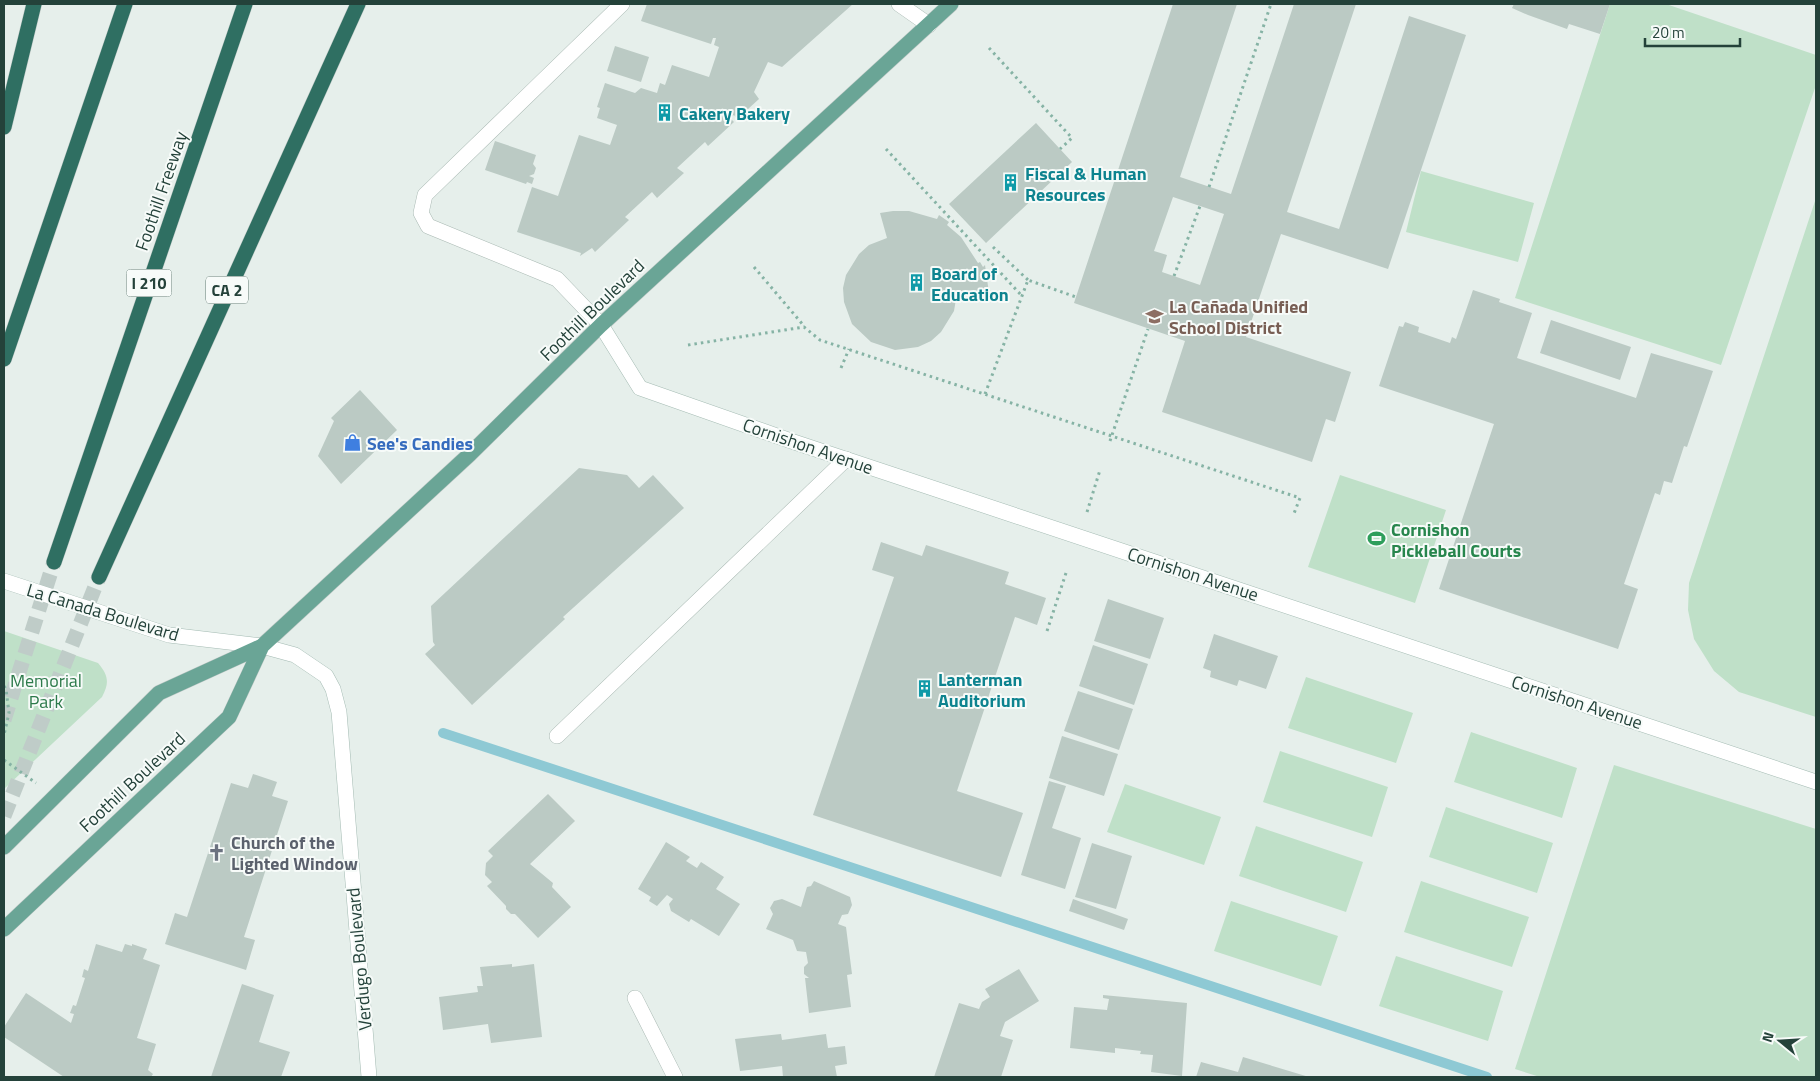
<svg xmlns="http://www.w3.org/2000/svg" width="1820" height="1081" font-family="'Titillium Web',sans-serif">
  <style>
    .green { fill: #bfe0c8 }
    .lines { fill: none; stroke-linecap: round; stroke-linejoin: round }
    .stream { stroke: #8ec9d4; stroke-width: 10 }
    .building { fill: #bbcac4; fill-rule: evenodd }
    .highway-tunnel { stroke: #bfccc8; stroke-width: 15; stroke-dasharray: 15 8; stroke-linecap: butt }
    .lane-casing { stroke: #a8b8b2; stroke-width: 16 }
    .street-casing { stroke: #a8b8b2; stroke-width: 16 }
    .secondary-casing { stroke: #a4bbb3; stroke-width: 16 }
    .primary-casing { stroke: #c2cac8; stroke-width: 16 }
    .highway-casing { stroke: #c2cac8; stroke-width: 16 }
    .path { stroke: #86b3a5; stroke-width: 3; stroke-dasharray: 2.5 4; stroke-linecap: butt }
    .lane { stroke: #fff; stroke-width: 15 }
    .street { stroke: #fff; stroke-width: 15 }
    .secondary { stroke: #fff; stroke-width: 15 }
    .primary { stroke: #6aa596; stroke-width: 15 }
    .highway { stroke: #2f6f62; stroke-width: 15 }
    .labels { text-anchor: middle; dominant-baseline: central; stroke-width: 4; stroke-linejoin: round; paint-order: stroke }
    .shield { fill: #f7fbf9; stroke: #637a73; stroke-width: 1 }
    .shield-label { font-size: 16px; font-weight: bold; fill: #24423a }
    .culture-label { font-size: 18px; font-weight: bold; fill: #0d838f; stroke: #f7fbf9; text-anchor: start }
    .street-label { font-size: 18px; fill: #24423a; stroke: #f7fbf9 }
    .education-label { font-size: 18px; font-weight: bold; fill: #785e54; stroke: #f7fbf9; text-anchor: start }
    .shop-label { font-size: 18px; font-weight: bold; fill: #366cbe; stroke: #f7fbf9; text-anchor: start }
    .leisure-label { font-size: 18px; font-weight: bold; fill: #27864d; stroke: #f7fbf9; text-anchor: start }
    .park-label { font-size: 18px; fill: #2d7a4b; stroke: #f7fbf9 }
    .worship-label { font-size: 18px; font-weight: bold; fill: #5b616d; stroke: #f7fbf9; text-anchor: start }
  </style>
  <rect width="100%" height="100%" fill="#e6efeb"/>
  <path class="green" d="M1610,4H1666L1816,55V85L1721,365L1515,298Z
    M1421,171L1534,203L1518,262L1406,232Z
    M1816,198V717L1739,692L1714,671L1694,639L1688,610L1689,583Z
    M1340,475L1446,510L1415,603L1308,567Z
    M4,631L98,663C108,675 110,682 102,697L4,789Z
    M1306,677L1413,713L1396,763L1288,728Z
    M1471,732L1577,768L1562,818L1454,782Z
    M1280,751L1388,787L1372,837L1263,802Z
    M1614,765L1816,829V1077H1540L1515,1069Z
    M1125,784L1221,817L1204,865L1107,832Z
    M1446,807L1553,843L1537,893L1429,857Z
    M1256,826L1363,862L1346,912L1239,876Z
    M1421,881L1529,917L1512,967L1404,932Z
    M1231,901L1338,936L1321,986L1214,951Z
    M1396,956L1503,991L1488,1041L1379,1006Z"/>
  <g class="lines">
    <path class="stream" d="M443,733L1487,1077"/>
  </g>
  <path class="building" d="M647,4H853L782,67L768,62L754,92L759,99L737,119L734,115L730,118L734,122L708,146L705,142L677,168L684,173L657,198L652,192L625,217L629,220L595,252L592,248L580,256L581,253L517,232L532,187L558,196L579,135L610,145L617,125L597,118L600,108L597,107L605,83L635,93L641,88L657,93L660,83L665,85L672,65L709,77L719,47L714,45L716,38H713L711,44L641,21Z
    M1173,4H1237L1180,177L1231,194L1294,4H1356L1287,212L1339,229L1409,16L1466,35L1388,269L1281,234L1246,337L1351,372L1335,422L1326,419L1312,462L1162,412L1185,341L1074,303ZM1173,197L1224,214L1200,285L1162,272L1167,255L1154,251Z
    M1514,4H1610L1600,34L1569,24L1567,29L1528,15L1512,8Z
    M615,46L649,57L641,82L607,71Z
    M1036,123L1072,162L986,243L949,204Z
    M495,141L536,155L533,164L536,168L534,174L529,176L534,178L532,184L527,182L526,184L485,170Z
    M893,211H909L937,219L939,215L949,222L947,225L961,237L978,263L980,262L983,267L985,265L989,293H957L954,311L941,332L931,341L918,347L895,350L871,342L852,324L844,302L843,288L846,275L859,254L869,245L887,238L880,213Z
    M1473,290L1500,299L1499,302L1532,313L1517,358L1636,398L1651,353L1713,371L1687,447L1684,446L1672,483L1664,481L1660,495L1655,493L1624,584L1638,589L1618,649L1439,589L1494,424L1379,386L1399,326L1403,327L1405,322L1419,327L1418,332L1450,343L1452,337L1456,339Z
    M1551,320L1631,347L1620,380L1540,353Z
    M360,390L397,430L341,484L318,456L334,421L331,418Z
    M579,468L627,475L639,488L653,475L684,508L563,617L565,619L472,705L425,654L435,645L433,642L431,606Z
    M881,542L922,556L926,545L1009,572L1005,584L1046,598L1037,625L1015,617L957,791L1023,813L1001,877L813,815L894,577L872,570Z
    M1108,599L1164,618L1150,659L1094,641Z
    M1214,634L1278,656L1266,689L1239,680L1237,686L1210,677L1211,671L1203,668Z
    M1093,645L1148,664L1134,705L1079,686Z
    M1078,691L1133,709L1119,750L1064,731Z
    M1062,736L1118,754L1104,796L1049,778Z
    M253,774L277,782L272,796L288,801L244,937L255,940L246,970L165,944L175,913L187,917L231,783L248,788Z
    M1049,781L1066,786L1052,828L1081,838L1065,889L1021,875Z
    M548,794L575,821L530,864L553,883L552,887L571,907L538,938L515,914H511L506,909V906L487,886L492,882L485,875L486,863L493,856L488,851Z
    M666,842L690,857L686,861L697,868L701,862L724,877L716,889L740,904L719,936L691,919L689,922L671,911L669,904L673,899L667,895L657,906L649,901L651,897L638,889Z
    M1092,843L1132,856L1116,909L1075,897Z
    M814,881L850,897L852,905L848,914L842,915L838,924L846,927L852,974L847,975L851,1007L809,1013L805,978H809L804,974V967L808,963L806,952L797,951L793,940L766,929L773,914L770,908L774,901L782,899L801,907L807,887L811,886Z
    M1073,899L1128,919L1124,930L1069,911Z
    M96,944L122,952L125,944L132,946V944L147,949L143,959L160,965L137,1038L156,1044L148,1070L153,1074L151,1077H64L4,1037V1027L26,993L71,1023L74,1014L70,1013L73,1005L76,1006L85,978L82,977L84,969L88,971Z
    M512,964V967L534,964L542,1037L491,1043L488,1024L443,1030L439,997L478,992L477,986H483L480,967Z
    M1019,969L1039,1001L1005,1022L1000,1036L1013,1040L1001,1077H934L959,1003L979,1009L982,1002L990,997L985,989Z
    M242,984L274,995L259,1042L290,1052L281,1077H211Z
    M1103,995L1187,1003L1182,1076L1151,1072L1153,1055L1140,1054L1141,1051L1115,1048V1053L1070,1048L1074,1007L1107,1010L1109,999L1103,998Z
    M781,1034L782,1040L826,1034L828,1048L845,1046L847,1064L835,1066L837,1077H783L782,1066L740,1071L735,1039Z
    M1243,1057L1309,1077H1196L1201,1062L1238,1072Z"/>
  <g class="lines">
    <path class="highway-tunnel" d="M4,720L54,562
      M4,816L99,577"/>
    <defs>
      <path id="lane" d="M899,4L929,25
        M601,325L557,279L428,226L421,213L425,195L622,4
        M557,736L846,459"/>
      <path id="street" d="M635,998L675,1077"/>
      <path id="secondary" d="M601,325L640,388L794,442L1816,782
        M4,581L169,635L262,646L295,655L326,676L333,689L339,712L369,1077"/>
      <path id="primary" d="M4,847L159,693L262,646L470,454L601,325L951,4
        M4,929L229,717L262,646"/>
      <path id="highway" d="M4,127L34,4
        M4,359L125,4
        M54,562L245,4
        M99,577L358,4"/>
    </defs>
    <use href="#lane" class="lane-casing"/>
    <use href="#street" class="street-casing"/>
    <use href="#secondary" class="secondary-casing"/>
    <use href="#primary" class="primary-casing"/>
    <use href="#highway" class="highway-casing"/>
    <path class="path" d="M989,48L1072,138L1060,149
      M886,149L1022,296
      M1209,187L1271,4
      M993,247L1028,280
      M754,267L804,326
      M1174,276L1200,206
      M688,345L804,327L820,340L1300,498L1293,516
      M841,368L849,349
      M985,394L1028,280L1076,297
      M1110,441L1148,329
      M1087,512L1100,470
      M1047,631L1066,573
      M4,686L6,689L9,713L4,735
      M4,760L36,783"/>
    <use href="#lane" class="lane"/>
    <use href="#street" class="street"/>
    <use href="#secondary" class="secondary"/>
    <use href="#primary" class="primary"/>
    <use href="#highway" class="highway"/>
  </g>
  <defs>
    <symbol id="building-bare" viewBox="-9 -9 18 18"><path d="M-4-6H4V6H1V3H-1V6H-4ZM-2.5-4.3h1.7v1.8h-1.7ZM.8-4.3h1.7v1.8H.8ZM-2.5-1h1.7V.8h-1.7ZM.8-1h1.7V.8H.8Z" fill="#0f9aa8" stroke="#f7fbf9" stroke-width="2.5" paint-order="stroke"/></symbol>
    <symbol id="school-bare" viewBox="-9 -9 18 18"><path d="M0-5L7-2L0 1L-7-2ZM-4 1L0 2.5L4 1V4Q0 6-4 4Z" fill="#8d6e63" stroke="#f7fbf9" stroke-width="2.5" paint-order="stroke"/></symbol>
    <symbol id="shop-bare" viewBox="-9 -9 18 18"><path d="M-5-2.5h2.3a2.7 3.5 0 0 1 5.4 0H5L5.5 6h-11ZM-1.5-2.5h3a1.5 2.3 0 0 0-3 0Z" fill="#3f7fe0" stroke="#f7fbf9" stroke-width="2.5" paint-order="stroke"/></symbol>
    <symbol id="stadium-bare" viewBox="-9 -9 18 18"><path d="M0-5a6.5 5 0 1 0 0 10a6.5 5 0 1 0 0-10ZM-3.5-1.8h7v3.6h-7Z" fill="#2e9e5b" stroke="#f7fbf9" stroke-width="2.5" paint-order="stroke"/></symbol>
    <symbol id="church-bare" viewBox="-9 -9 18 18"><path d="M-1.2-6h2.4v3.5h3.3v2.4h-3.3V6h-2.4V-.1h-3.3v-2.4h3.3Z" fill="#6b7280" stroke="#f7fbf9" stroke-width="2.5" paint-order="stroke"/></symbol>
  </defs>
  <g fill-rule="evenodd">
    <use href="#building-bare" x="652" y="100" width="25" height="25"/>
    <use href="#building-bare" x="998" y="170" width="25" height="25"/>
    <use href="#building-bare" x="904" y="270" width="25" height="25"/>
    <use href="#school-bare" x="1142" y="304" width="25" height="25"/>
    <use href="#shop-bare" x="340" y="430" width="25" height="25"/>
    <use href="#stadium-bare" x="1364" y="526" width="25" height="25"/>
    <use href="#building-bare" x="912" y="676" width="25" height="25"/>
    <use href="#church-bare" x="204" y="840" width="25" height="25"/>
  </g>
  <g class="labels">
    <g class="shield">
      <rect x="126.5" y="269.5" width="45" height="27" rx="4"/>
      <rect x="206" y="276.5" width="42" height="27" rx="4"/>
    </g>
    <g class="shield-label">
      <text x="149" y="283">I 210</text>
      <text x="227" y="290">CA 2</text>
    </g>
    <g class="culture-label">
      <text x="679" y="113">Cakery Bakery</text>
      <text x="1025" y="173">Fiscal &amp; Human<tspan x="1025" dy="21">Resources</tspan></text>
      <text x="931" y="273">Board of<tspan x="931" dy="21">Education</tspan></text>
      <text x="938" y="679">Lanterman<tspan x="938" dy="21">Auditorium</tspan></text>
    </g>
    <g class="street-label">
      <text transform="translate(161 191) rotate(-71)">Foothill Freeway</text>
      <text transform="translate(592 310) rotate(-44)">Foothill Boulevard</text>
      <text transform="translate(808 446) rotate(19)">Cornishon Avenue</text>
      <text transform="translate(1193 574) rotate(18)">Cornishon Avenue</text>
      <text transform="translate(103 612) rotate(17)">La Canada Boulevard</text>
      <text transform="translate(1577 702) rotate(18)">Cornishon Avenue</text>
      <text transform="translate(132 782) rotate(-43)">Foothill Boulevard</text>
      <text transform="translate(359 959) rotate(-95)">Verdugo Boulevard</text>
    </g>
    <g class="education-label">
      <text x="1169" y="306">La Cañada Unified<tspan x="1169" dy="21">School District</tspan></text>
    </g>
    <g class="shop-label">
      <text x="367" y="443">See's Candies</text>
    </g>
    <g class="leisure-label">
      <text x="1391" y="529">Cornishon<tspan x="1391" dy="21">Pickleball Courts</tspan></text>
    </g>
    <g class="park-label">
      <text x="46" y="680">Memorial<tspan x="46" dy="21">Park</tspan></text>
    </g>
    <g class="worship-label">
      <text x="231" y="842">Church of the<tspan x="231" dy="21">Lighted Window</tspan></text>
    </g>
  </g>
  <rect width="1820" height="1081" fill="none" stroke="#24423a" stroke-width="10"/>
  <g transform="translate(1780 1041) rotate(288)" stroke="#f7fbf9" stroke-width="4" paint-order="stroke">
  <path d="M0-4L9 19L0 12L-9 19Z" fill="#24423a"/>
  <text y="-8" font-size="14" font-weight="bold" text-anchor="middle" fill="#24423a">N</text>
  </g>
  <path d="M1645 38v8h95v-8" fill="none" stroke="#24423a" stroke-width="2.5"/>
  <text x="1652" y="38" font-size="15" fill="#24423a" stroke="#f7fbf9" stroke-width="4" paint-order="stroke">20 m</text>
</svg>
